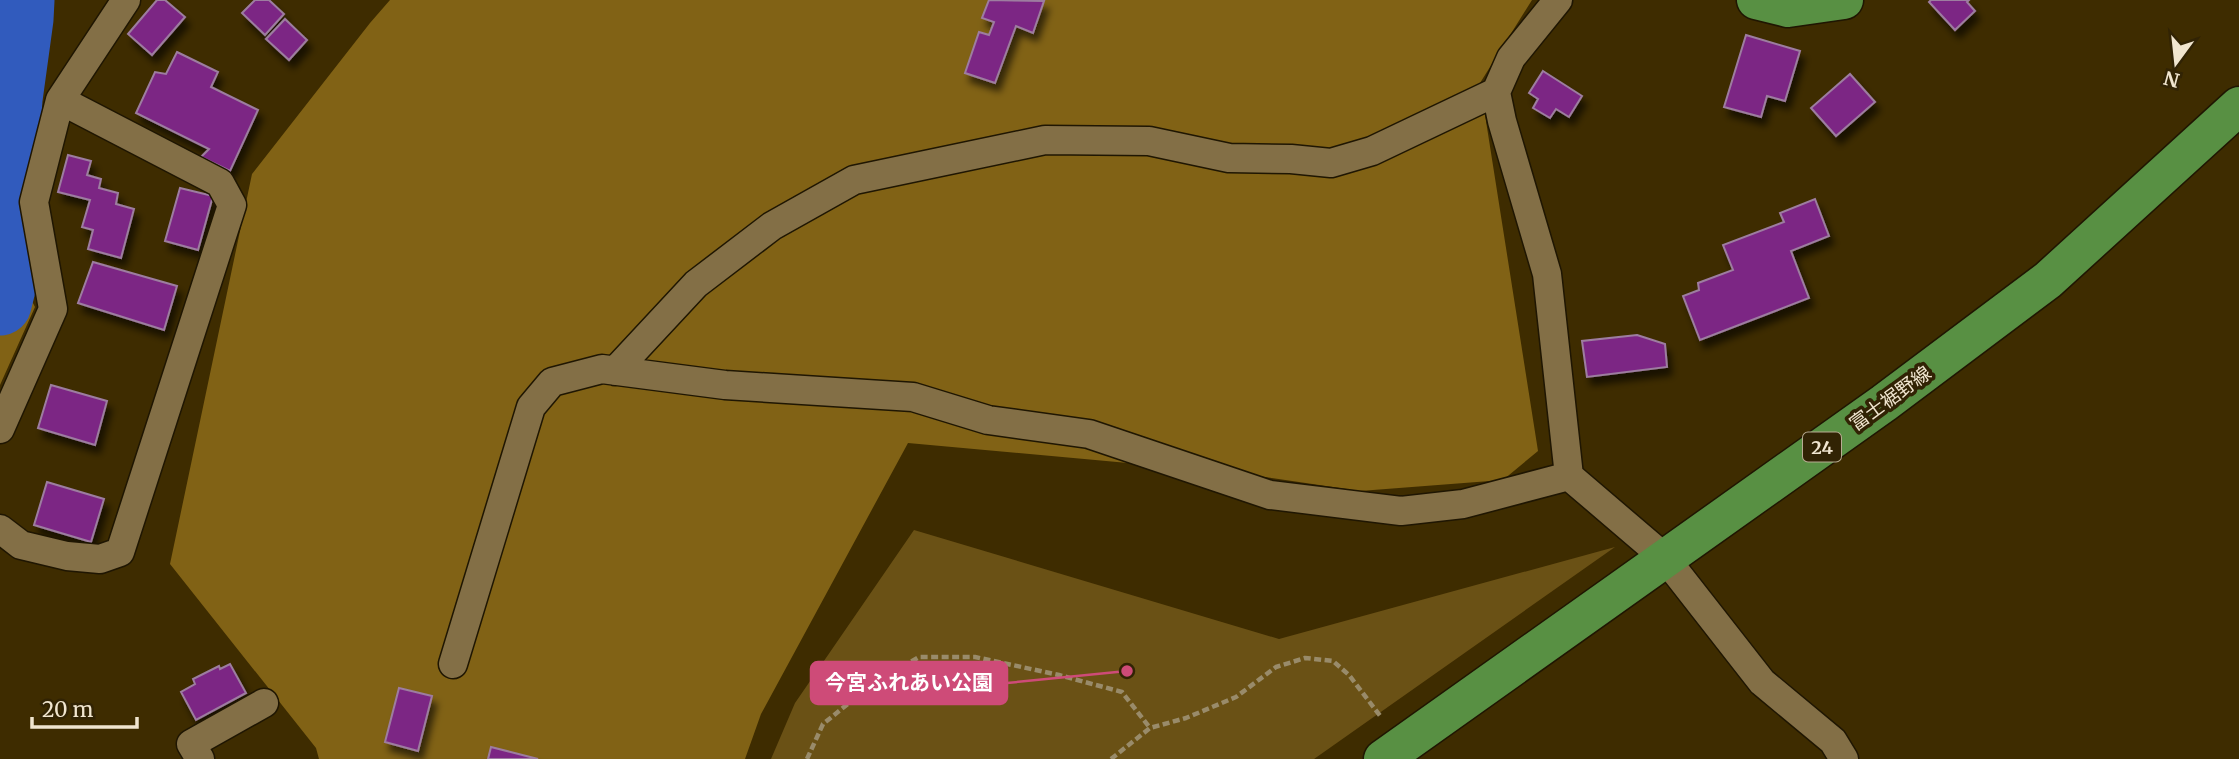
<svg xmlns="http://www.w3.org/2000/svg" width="2239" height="759" font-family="Merriweather,'Noto Sans JP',serif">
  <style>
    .green { fill: #6a5115 }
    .forest { fill: #816215 }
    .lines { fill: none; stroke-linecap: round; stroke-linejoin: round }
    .river { stroke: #315bbd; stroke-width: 63 }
    .building { fill: #7c2884; stroke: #9d7da0; stroke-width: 2; filter: url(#shadow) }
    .street-casing { stroke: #1f1602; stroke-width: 31 }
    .primary-casing { stroke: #1f1602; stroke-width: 41 }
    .path { stroke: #998b6a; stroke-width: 4.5; stroke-dasharray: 7 3.5; stroke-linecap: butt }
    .street { stroke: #836f46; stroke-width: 28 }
    .primary { stroke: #589043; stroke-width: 38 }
    .labels { text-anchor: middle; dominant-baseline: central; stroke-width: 7; stroke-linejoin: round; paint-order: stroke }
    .shield { fill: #312304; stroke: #b7ab92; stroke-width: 2 }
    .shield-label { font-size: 18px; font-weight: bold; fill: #f0e5cf }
    .street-label { font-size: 19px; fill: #f0e5cf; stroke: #312304 }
    .leader { fill: none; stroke: #ce4b78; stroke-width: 2.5 }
    .callout-dot { fill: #ce4b78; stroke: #312304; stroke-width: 2.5 }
    .callout { fill: #ce4b78; stroke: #ce4b78; stroke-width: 2.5 }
    .callout-label { font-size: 21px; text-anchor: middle; font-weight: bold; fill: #fff }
  </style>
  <defs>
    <filter id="shadow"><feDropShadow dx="4.5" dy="8" stdDeviation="3.5" flood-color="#0009"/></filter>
  </defs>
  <rect width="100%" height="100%" fill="#3e2c00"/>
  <path class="green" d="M914,530L1279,639L1615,547L1314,759H771L795,703Z"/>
  <path class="forest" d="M390,0H1532L1480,83L1538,451L1503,480L1360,491L1237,473L908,443L761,714L745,759H319L316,748L170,564L252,174L370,23Z
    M0,272L18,274L35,307L0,385Z"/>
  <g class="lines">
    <path class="river" d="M0,304L7,276L6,191L11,99L22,19L23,0"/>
  </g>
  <path class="building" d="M157,0H165L185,17L152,55L128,34Z
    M255,0H269L284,14L265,35L242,13Z
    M989,0L1044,1L1033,33L1016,26L995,83L965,73L979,32L989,35L994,22L982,18Z
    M1931,0H1969L1967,2L1975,11L1955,30L1929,2Z
    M285,19L307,40L289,60L266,39Z
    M1746,35L1800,51L1785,101L1767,96L1761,117L1724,107Z
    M177,52L218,72L211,87L258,110L230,171L201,157L209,149L136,113L155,72L166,74Z
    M1543,71L1582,96L1569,117L1556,109L1550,118L1533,108L1538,99L1529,93Z
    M1850,74L1875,102L1836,136L1811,108Z
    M68,155L91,161L87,175L101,179L99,188L118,193L116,204L134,209L121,258L88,249L93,230L82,227L90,200L58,192Z
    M180,188L213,196L198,250L165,241Z
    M1815,199L1829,236L1791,251L1809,298L1700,340L1683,296L1699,290L1698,283L1733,270L1723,245L1784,222L1780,213Z
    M93,262L177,286L164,330L78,303Z
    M1637,335L1665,344L1667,367L1587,377L1582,341Z
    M51,385L107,401L95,445L38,428Z
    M47,482L104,499L91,542L34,525Z
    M230,664L246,693L196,720L181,692L195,684L193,679L219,666L220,669Z
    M399,688L432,696L418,751L385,742Z
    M491,747L538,759H488Z"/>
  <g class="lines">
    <defs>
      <path id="street" d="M1558,0L1511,58L1496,92L1502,121L1547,274L1569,476L1665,558L1762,682L1833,741L1844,759
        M615,371L696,284L772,226L854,180L1045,140L1149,141L1229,158L1291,159L1331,163L1372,151L1496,92
        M0,429L53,309L34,202L60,100L126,0
        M0,529L21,545L67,556L100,559L120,552L232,205L220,183L60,100
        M453,664L531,407L552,382L602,369L725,385L913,397L988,420L1089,434L1270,495L1401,511L1463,504L1569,476
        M200,759L191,744L264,703"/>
      <path id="primary" d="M1756,0L1788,8L1844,0
        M1383,759L1884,403L2048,280L2239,106"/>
    </defs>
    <use href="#street" class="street-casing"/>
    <use href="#primary" class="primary-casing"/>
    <path class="path" d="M807,759L823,724L870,686L919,657H975L1059,675L1122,692L1150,728
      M1111,759L1150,728L1186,718L1236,697L1276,667L1305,658L1333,661L1349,675L1381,717"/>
    <use href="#street" class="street"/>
    <use href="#primary" class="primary"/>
  </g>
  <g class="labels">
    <rect class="shield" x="1803" y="432.5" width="38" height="29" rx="5"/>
    <g class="shield-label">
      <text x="1822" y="447">24</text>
    </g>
    <g class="street-label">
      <text transform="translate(1890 398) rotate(-36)">富士裾野線</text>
    </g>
  </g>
  <path class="leader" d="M1127 671L1007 683"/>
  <circle class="callout-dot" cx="1127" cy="671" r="7"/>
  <rect class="callout" x="811" y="662" width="196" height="42" rx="7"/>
  <g class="callout-label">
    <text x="909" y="690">今宮ふれあい公園</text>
  </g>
  <g transform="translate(2176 63) rotate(195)" stroke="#312304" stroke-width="5" paint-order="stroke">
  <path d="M0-5L12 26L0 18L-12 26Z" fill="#f0e5cf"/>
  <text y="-10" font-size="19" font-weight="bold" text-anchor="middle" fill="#f0e5cf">N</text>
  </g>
  <path d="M32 717v10h105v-10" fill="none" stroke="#f0e5cf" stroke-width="3.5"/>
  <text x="42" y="717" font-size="21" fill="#f0e5cf" stroke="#312304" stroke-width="5" paint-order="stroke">20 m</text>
</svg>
